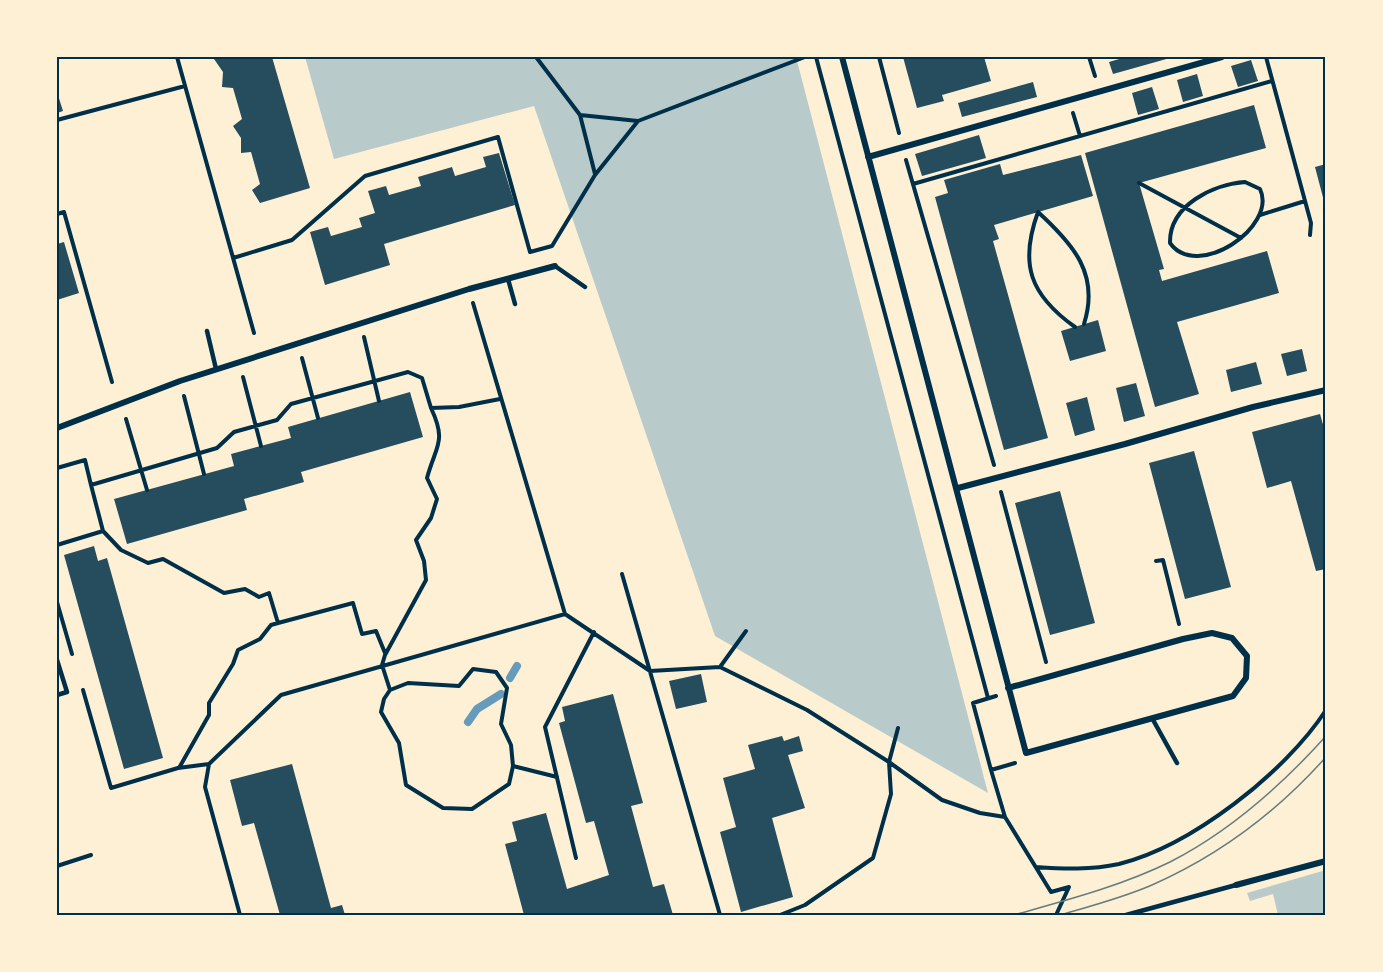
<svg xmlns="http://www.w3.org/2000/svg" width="1383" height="972" font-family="Quicksand,sans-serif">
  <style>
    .green { fill: #b9caca }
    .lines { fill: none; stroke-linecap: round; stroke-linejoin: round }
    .stream { stroke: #669bbc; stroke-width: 8 }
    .building { fill: #264d5e }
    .path { stroke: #003049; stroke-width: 4 }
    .service { stroke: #003049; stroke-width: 4.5 }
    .minor { stroke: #003049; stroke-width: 6 }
    .tram { stroke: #657d81; stroke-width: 1.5 }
    .neatline { fill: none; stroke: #003049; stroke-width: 2 }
  </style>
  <rect width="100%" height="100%" fill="#fdf0d5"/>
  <path class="green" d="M305,57H796L988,793L715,636L534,106L334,159Z
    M1326,870V915H1278L1273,894L1250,901L1247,893Z"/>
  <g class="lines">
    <path class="stream" d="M510,678L517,666
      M468,722L477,709L501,694"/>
  </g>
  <path class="building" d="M216,57H272L310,188L260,203L252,190L260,184L251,152L241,153V138L233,126L242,119L233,88L222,87L223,72L214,59Z
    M903,57H984L991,81L942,95L944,101L917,108Z
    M1126,57H1170V58L1113,74L1109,62Z
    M1251,60L1258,81L1238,87L1231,66Z
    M1197,74L1203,96L1183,102L1177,80Z
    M1033,82L1037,97L962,117L958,103Z
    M1152,87L1159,109L1138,115L1132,93Z
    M57,92L63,111L57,113Z
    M1254,105L1266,148L1139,183L1164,269L1159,270L1162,281L1267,251L1279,293L1177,322L1199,394L1155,407L1085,153Z
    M979,135L986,158L922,176L915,154Z
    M499,153L515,205L384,244L390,265L325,285L310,232L328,227L331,236L362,227L359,218L375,213L368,191L386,186L389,195L421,186L418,177L452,167L455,176L486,167L483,157Z
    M1081,155L1093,196L994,225L999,239L993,241L1048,438L1004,450L935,197L948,193L944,180L1000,164L1003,175Z
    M1326,164V205H1325L1315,167Z
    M64,242L79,293L57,300V244Z
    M1098,320L1106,351L1070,361L1061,331Z
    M1302,349L1307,371L1287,376L1281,354Z
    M1256,362L1262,384L1231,392L1226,370Z
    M1136,383L1145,416L1124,422L1116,388Z
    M410,392L423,437L301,472L304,482L244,499L247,510L127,544L114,499L234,466L231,454L291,438L288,427Z
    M1087,397L1095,430L1075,436L1066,403Z
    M1320,414L1326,435V569L1316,571L1291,481L1267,488L1252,432Z
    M1194,451L1231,587L1185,599L1149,463Z
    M1060,491L1095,623L1050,635L1015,503Z
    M94,546L98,561L107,558L163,758L124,769L64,555Z
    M701,674L707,702L676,709L669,681Z
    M613,694L643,803L631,806L653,887L664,884L673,915H524L505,844L517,841L512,822L546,813L567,889L609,875L594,821L586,823L559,723L565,721L562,707Z
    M782,736L784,741L799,736L803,751L788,755L805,808L772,818L793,897L741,912L720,832L736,827L723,778L755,769L748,745Z
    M292,764L331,908L342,905L345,915H280L254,823L242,826L230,780Z"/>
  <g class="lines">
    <path class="path" d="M177,57L254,333
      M536,57L580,115L595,174
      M816,57L988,698
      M879,57L899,133
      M1089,57L1095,76
      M1266,57L1311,223L1310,235
      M1073,113L1080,136
      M580,115L638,121
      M57,120L185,86
      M906,160L994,465
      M1245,182L1260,189C1278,227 1197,281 1170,243C1169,205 1214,184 1245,182Z
      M1139,183L1241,238
      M913,184L1272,81
      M57,214L64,212L112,382
      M1260,215L1305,201
      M552,246L595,175L638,121L805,57
      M233,258L292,240L365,176L498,137L530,252L552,246
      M473,303L565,614L650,671L720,667L807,710L889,762L942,800L980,813L1005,817L1051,892L1069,887L1056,915
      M1075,327C1030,295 1019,264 1038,212C1073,244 1100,274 1084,324
      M364,337L379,401
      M302,358L318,418
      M243,377L261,446
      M184,396L204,474
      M126,419L147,490
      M57,468L85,460L91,485
      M1001,492L1046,662
      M103,531L121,550L148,563L163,559L224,593L245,589L259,597L269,593L278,623L353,603L362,634L376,631L385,653
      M57,545L103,531L91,485L217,448L234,432L277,420L291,404L408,372L422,378L431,408L459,407L500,399
      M1156,561L1163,560L1179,624
      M622,574L720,915
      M57,602L72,654
      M720,667L746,631
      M83,690L111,788L178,768L209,764
      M390,690L408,683L459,686L473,669L496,672L507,688L501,724L511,745L513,766L509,784L472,809L443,808L406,785L399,743L381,712L384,699L390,690L382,665L385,655L426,580L424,561L416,540L431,518L437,499L427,478C436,445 447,442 431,408
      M996,696L973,703L991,770L1015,763
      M513,766L557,777
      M179,768L209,715V703L233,664L238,650L260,639L271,625L278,623
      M991,770L1005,817
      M576,858L545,727L594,632
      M57,866L91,855
      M1036,867C1064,869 1091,870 1119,864C1191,846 1285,773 1326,710
      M240,915L205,787L209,764L281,695L565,614
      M780,915L805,905L873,858L891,794L889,762L898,728"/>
    <path class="service" d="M555,266L585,287
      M508,279L515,304
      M207,331L216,369
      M57,660L67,692L57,695
      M1152,718L1177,763
      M1126,915L1236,885"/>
    <path class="minor" d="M842,57L1026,753L1233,696L1246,678L1247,656L1232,638L1212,633L1183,639L1008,688
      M868,157L1222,57
      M57,428L180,381L469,289L555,266
      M958,488L1125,444L1253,407L1326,390
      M1236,885L1326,861"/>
    <path class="tram" d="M1014,915C1067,900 1121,886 1170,862C1231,831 1281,786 1326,736
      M1060,915C1091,906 1122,898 1152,885C1220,855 1277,812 1326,757"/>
  </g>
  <rect width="1383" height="972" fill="none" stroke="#fdf0d5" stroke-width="117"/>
  <rect x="58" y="58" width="1266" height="856" class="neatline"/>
</svg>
